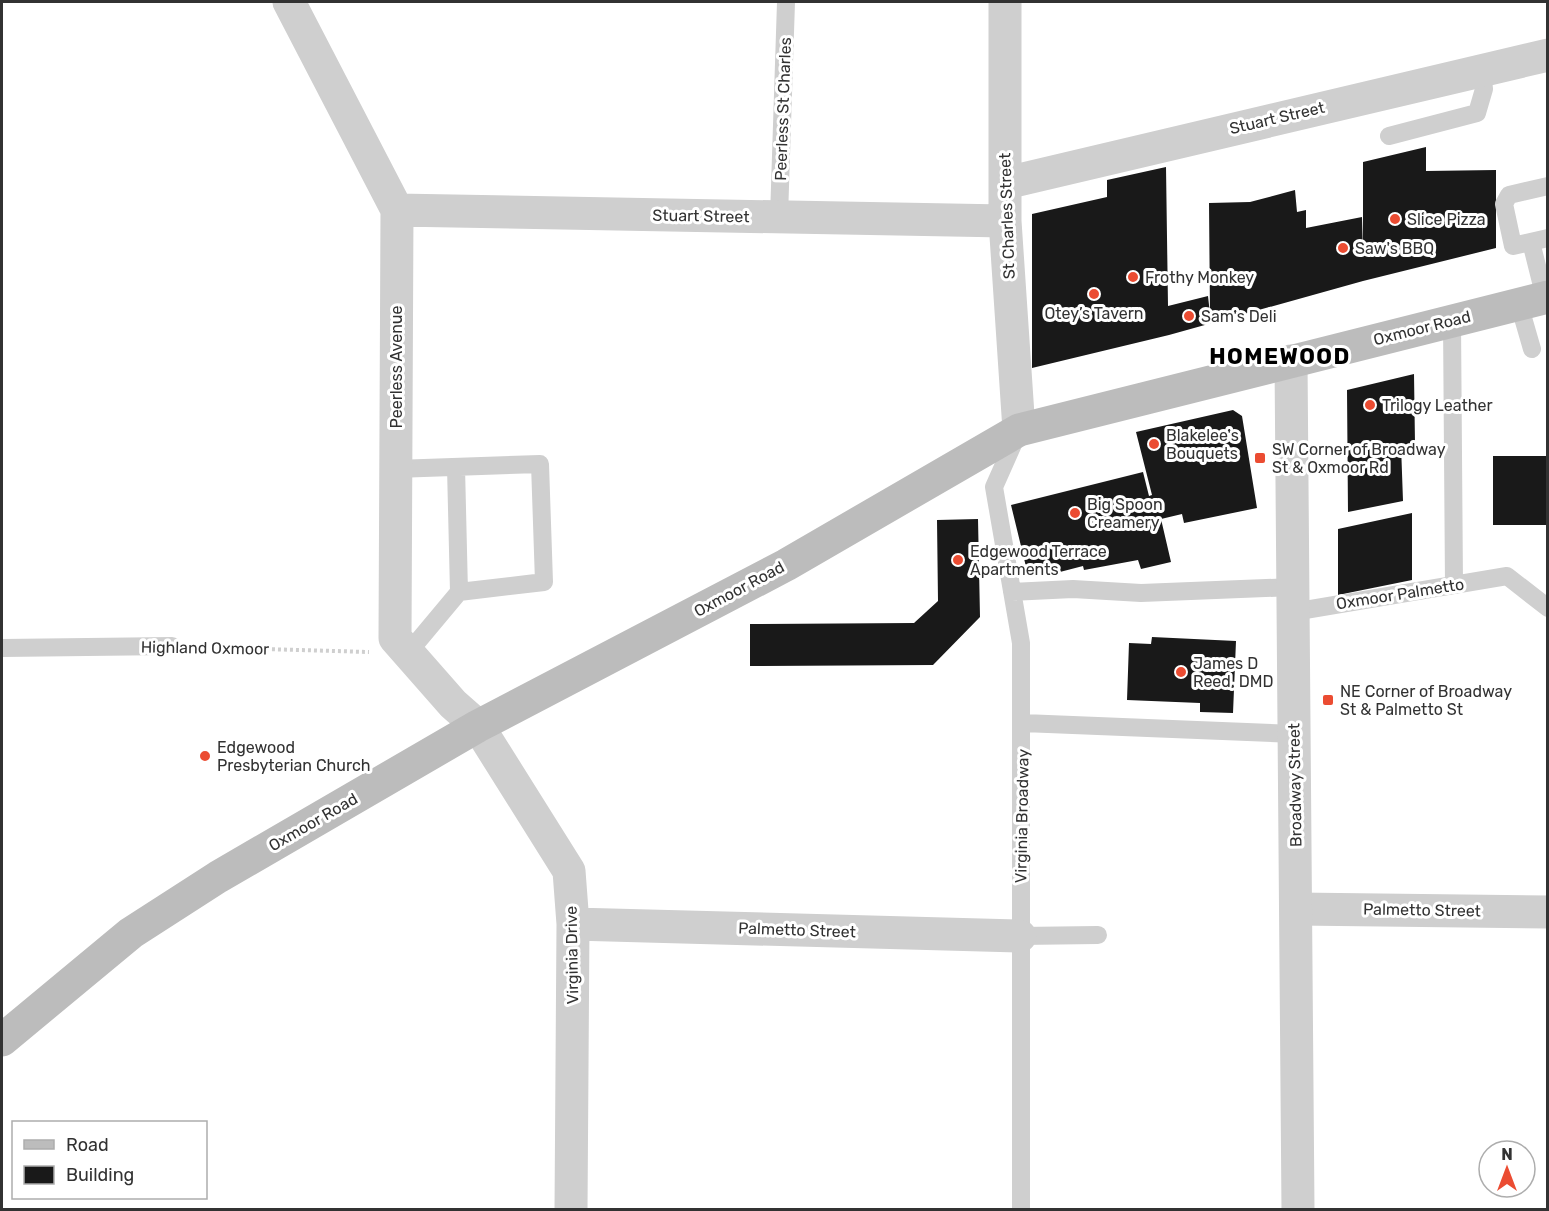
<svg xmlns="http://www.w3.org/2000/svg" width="1549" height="1211" font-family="Rubik,sans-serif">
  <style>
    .building { fill: #191919 }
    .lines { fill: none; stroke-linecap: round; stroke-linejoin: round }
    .path { stroke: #cfcfcf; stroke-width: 4; stroke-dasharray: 3 3; stroke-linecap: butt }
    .service { stroke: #cfcfcf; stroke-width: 18 }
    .minor { stroke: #cfcfcf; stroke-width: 33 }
    .tertiary { stroke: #cfcfcf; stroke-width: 33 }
    .secondary { stroke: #bcbcbc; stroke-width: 33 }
    .poi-dot { fill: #eb4c32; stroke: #fff; stroke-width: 2 }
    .labels { text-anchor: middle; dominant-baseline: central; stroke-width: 6; stroke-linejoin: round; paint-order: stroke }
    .street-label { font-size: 16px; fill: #323232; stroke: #fff }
    .poi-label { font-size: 16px; fill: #323232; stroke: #fff; text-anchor: start }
    .district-label { font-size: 22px; font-weight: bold; letter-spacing: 1.5px; fill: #000; stroke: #fff }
  </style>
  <rect width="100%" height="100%" fill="#fff"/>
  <path class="building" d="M1426,147V171L1496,170V248L1363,281L1169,335L1032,368V214L1107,197V180L1166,167L1168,306L1208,296L1210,314L1209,203L1250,202L1295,190L1297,212L1306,210V228L1362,217L1363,252V162Z
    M1414,374L1415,444L1401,445L1403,501L1348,512L1347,390Z
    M1233,410L1242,416L1257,508L1184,523L1182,514L1161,519L1171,562L1141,569L1138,560L1084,570L1083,566L1056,573L1054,568L1028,575L1011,505L1143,472L1149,496L1152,495L1136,432Z
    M1493,456H1548V525H1493Z
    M1412,513V580L1338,595V529Z
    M978,519L980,617L933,665L750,666V624L914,623L938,601L937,520Z
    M1152,637L1236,641L1233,713L1200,712V703L1127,700L1129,643L1151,644Z"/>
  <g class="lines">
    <path class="path" d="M194,647L369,652"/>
    <path class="service" d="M1389,136L1477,113L1484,89L1482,70
      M1548,186L1509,195L1504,204L1513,246L1548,238
      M779,217L786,2
      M1531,242L1545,298
      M1519,304L1532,349
      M1452,321L1454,585
      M1018,433L994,487L1021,643V1210
      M456,467L459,592
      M395,469L540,464L544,582L459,592L408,653
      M1012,592L1073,589L1141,593L1293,587
      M1293,612L1507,576L1548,608
      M2,648L172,646
      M1023,723L1295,734
      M1020,936L1098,935"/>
    <path class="minor" d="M289,2L397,210L395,638L453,704L478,726L569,871L573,924L571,1210
      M1005,2V221L1019,430
      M1006,183L1548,55
      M397,210L1005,221
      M1297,909L1548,912
      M573,924L1020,936"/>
    <path class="tertiary" d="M1291,361L1298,1210"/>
    <path class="secondary" d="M2,1040L131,933L218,877L478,726L786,565L1019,430L1548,297"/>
  </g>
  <g class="poi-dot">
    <circle cx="1395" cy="219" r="6"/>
    <circle cx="1343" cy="248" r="6"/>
    <circle cx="1133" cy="277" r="6"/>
    <circle cx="1094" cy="294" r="6"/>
    <circle cx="1189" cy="316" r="6"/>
    <circle cx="1370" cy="405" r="6"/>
    <circle cx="1154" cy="444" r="6"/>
    <rect x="1254" y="452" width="12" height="12" rx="3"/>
    <circle cx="1075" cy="513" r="6"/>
    <circle cx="958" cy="560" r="6"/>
    <circle cx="1181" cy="672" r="6"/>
    <rect x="1322" y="694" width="12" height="12" rx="3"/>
    <circle cx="205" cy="756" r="6"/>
  </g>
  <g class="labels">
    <g class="street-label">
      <text transform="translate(783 109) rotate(-88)">Peerless St Charles</text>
      <text transform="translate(1277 118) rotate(-13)">Stuart Street</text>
      <text transform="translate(701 216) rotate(1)">Stuart Street</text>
      <text transform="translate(1007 216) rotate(-92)">St Charles Street</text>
      <text transform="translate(1422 328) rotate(-14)">Oxmoor Road</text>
      <text transform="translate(396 367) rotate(-90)">Peerless Avenue</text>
      <text transform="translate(739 589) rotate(-28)">Oxmoor Road</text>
      <text transform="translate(1400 594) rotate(-9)">Oxmoor Palmetto</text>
      <text transform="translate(205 648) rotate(1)">Highland Oxmoor</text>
      <text transform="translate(1295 785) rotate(-91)">Broadway Street</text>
      <text transform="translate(1022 816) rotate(-89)">Virginia Broadway</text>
      <text transform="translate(313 822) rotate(-30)">Oxmoor Road</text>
      <text transform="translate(1422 910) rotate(1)">Palmetto Street</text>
      <text transform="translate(797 930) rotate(2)">Palmetto Street</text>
      <text transform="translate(572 955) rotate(-91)">Virginia Drive</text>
    </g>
    <g class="poi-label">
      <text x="1407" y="219">Slice Pizza</text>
      <text x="1355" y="248">Saw's BBQ</text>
      <text x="1145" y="277">Frothy Monkey</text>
      <text x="1094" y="313" text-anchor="middle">Otey’s Tavern</text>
      <text x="1201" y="316">Sam's Deli</text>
      <text x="1382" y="405">Trilogy Leather</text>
      <text x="1166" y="435">Blakelee's<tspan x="1166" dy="18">Bouquets</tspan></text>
      <text x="1272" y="449">SW Corner of Broadway<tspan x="1272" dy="18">St &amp; Oxmoor Rd</tspan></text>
      <text x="1087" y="504">Big Spoon<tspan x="1087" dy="18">Creamery</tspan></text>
      <text x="970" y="551">Edgewood Terrace<tspan x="970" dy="18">Apartments</tspan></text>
      <text x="1193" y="663">James D<tspan x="1193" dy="18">Reed, DMD</tspan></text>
      <text x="1340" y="691">NE Corner of Broadway<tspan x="1340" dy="18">St &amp; Palmetto St</tspan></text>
      <text x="217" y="747">Edgewood<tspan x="217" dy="18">Presbyterian Church</tspan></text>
    </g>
    <g class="district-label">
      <text x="1280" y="356">HOMEWOOD</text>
    </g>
  </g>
  <rect width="1549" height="1211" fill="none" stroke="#323232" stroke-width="6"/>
  <rect x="12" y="1121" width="195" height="78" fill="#ffffff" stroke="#adadad" stroke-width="1.5"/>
  <rect x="24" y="1140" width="30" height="9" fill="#bcbcbc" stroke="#adadad" stroke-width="1.5"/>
  <text x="66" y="1151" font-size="18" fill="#323232">Road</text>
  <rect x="24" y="1166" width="30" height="18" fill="#191919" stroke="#adadad" stroke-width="1.5"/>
  <text x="66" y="1181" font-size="18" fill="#323232">Building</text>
  <g transform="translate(1507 1169)"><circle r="28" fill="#ffffff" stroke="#adadad" stroke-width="1.5"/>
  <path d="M0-4.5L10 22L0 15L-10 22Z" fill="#eb4c32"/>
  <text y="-9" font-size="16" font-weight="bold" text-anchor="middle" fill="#323232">N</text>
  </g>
</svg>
